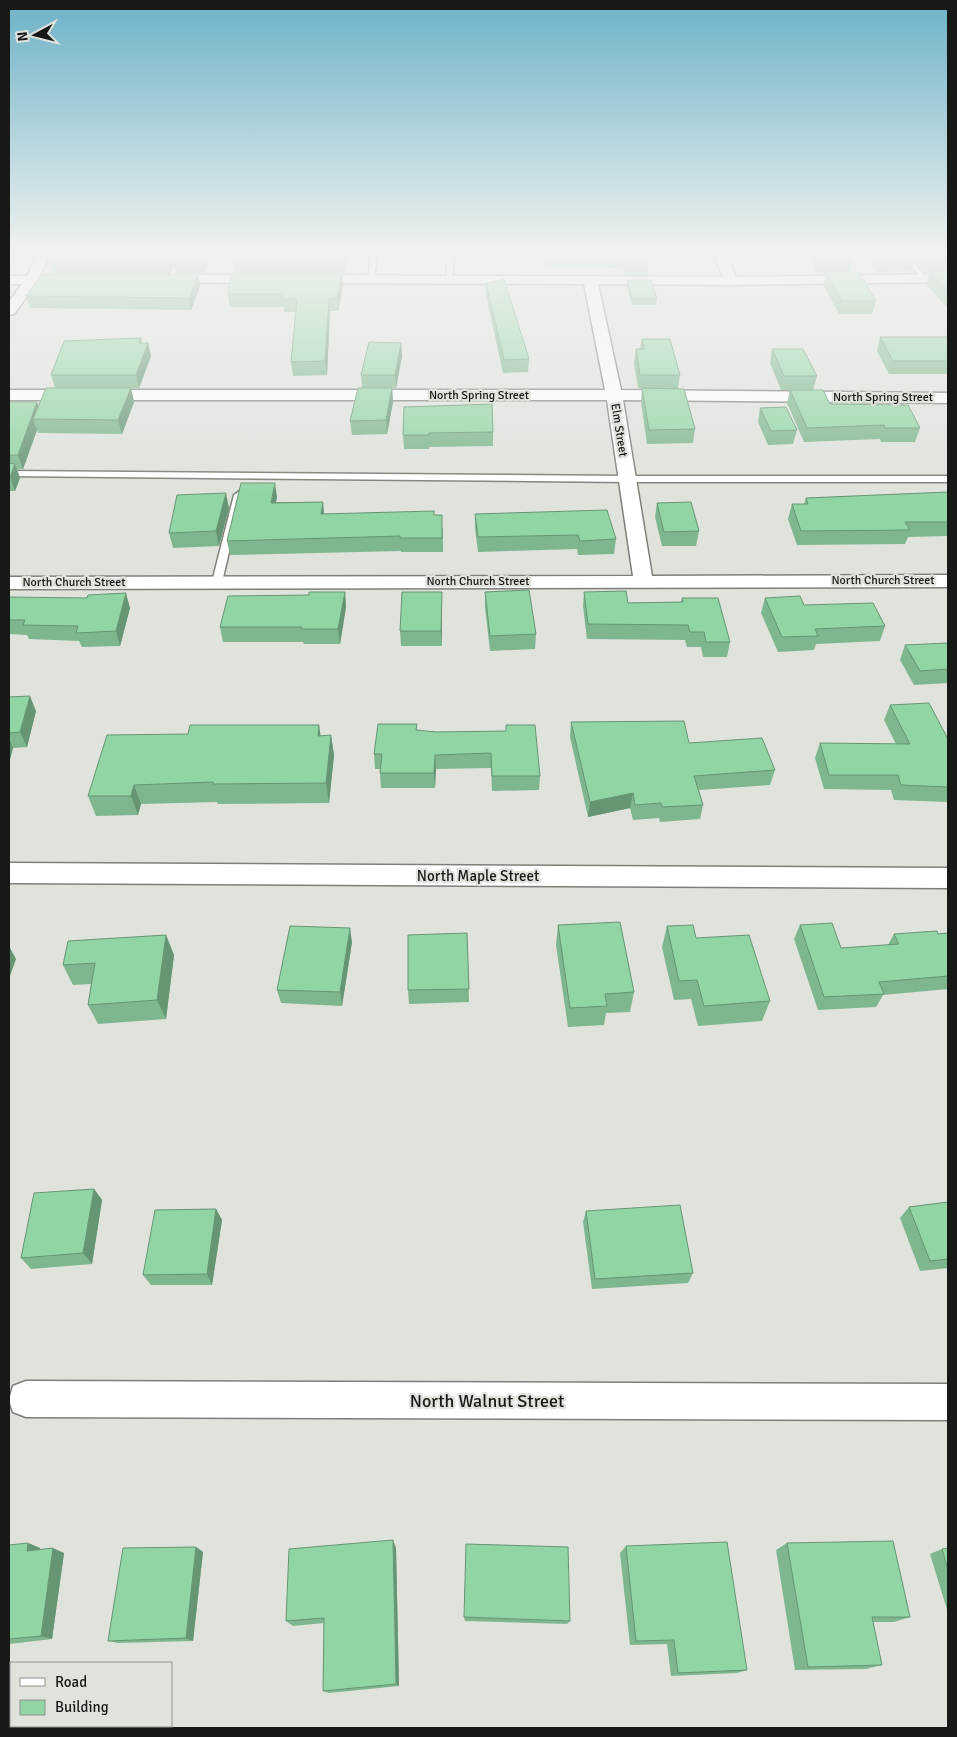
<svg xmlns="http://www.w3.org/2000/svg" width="957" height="1737" font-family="Signika,sans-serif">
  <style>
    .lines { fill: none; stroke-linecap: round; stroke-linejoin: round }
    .service-casing { stroke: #7c8079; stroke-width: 3 }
    .minor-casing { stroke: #7c8079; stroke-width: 3 }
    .service { fill: #fff; fill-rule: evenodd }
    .minor { fill: #fff; fill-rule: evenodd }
    .wall { fill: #7eb78e; fill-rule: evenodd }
    .shaded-wall { fill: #669574 }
    .building { fill: #92d5a5; stroke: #669574 }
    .labels { text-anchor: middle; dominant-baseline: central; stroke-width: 4.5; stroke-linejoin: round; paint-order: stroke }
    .far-street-label { font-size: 12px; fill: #171916; stroke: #dfe3dc }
    .street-label { font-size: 15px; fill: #171916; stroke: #dfe3dc }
    .near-street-label { font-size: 18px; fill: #171916; stroke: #dfe3dc }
  </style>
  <rect width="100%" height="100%" fill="#dfe3dc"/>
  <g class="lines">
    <defs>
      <path id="service" d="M180,254H186L171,280H167Z
        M371,254H377L374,280L371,282L368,280Z
        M447,254H453V280L450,282L447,280Z
        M900,254H906L926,277V279H922Z
        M9,471L627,476H948V482H627L9,476Z
        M253,488L256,489V493L242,496L222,582L220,584H214L212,582L234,495L241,490Z"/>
      <path id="minor" d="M38,254H50L40,276H71L78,280L71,284H36L14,314L9,315V302L22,284H9V276H27Z
        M714,254H726L736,277L948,274V282L731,285L598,284L621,390L948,393V403L623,400L652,576L948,575V587L9,589V577L633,576L607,400H9V390H605L584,284L308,283L301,279L308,275L723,277Z
        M166,275H263L270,279L263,283L161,282L159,279Z
        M9,863L948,868V888L9,883Z
        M26,1381L948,1384V1420L26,1417L13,1412L9,1400L13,1386Z"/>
    </defs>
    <use href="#service" class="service-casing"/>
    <use href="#minor" class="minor-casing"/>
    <use href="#service" class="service"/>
    <use href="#minor" class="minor"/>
  </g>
  <path class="wall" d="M58,254H175L176,258L179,254H209L210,258L204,274H198L200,286L191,310L30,308L26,296L54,274L51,263ZM174,262L176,274H168Z
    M349,254L345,275H342L343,286L338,311H330L327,375L293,376L291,362L296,312H284V307H230L228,294L235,274L233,262Z
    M544,254H647L649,261L648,275H624L622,268L544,267Z
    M812,254H848L853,261L850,272L876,301L872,314H839L823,285L826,274H818L810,260Z
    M862,254H912L915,257L916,254H944L948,258V264L946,271H948V309L926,284L930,272H925L915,261L912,271L877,272Z
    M627,280L657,299L656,305H632L627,287Z
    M486,283L529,359L528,372L503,373L486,295Z
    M880,337H948V374H889L877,351Z
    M141,338L142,343H148L151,356L139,388H55L51,375Z
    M642,339L680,375L678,389L638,388L634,363L636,349H640Z
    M401,343L402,356L396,388H362L361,375Z
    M772,349L817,376L813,390L830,404L920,428L915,442H881L880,439L804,442L787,403L790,390H781L770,363Z
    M131,388L134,402L122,434L38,433L37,430L23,469H17L20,478L15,491H9V402L39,406Z
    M392,388L393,402L387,434L352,435L350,421Z
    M642,388L695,429L693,443L647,444L641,402Z
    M404,407L493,432V446L429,447V449H404L403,435Z
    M760,408L797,430L793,444L768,445L758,422Z
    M948,492V536L908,537L905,544L797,545L788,519L792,504H804L806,498Z
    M277,497L276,502H323L324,514L434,515L443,529V552H401V551L230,555L227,541Z
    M657,503L699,531L696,546H662L655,517Z
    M229,508L219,546L173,548L169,533Z
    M475,514L616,539L614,554L578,555L577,549L478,552L475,528Z
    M345,592L346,607L340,644H304L303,642H223L220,627L309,595Z
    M485,592L536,634L535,649L490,651L485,607Z
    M584,592L628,603L681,602L682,598L730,642L727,657H703L701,647H687L685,640L587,639L583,606Z
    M9,597L130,608L120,646L82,647L79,641L29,639L27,635L9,634Z
    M765,598L804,605L885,626L880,641L816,644L814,650L778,652L761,613Z
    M442,607V646H401L400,631Z
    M948,643V683L914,685L900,660L905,645Z
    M9,697L36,711L27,747L13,748L9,763Z
    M890,705L948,739V802L894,800L891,790L824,789L815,758L820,743L896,744L884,720Z
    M571,722L689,743L775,770L770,785L699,790L703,805L700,819L660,822L659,818L633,820L630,808L588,817L570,737Z
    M417,730L436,732L506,731L540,776L539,790L492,791L491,768L436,769L435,788H381L380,773V769H375L374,754Z
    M331,735L334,755L329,803L218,804L217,802L141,804L138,815L96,816L88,796L321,736Z
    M558,925L634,992L630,1012L606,1013L604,1025L568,1027L556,945Z
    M800,925L841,948L888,945L894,934H938L948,933V989L883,995L876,1007L818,1010L794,939Z
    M667,926L696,938L770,1001L762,1021L698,1026L691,999L674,1000L662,947Z
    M467,933L469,1002L409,1004L408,990Z
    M166,935L174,955L166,1019L98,1024L88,1005L91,984L73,985L63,965Z
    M352,942L342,1006L281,1003L277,990Z
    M94,1189L102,1200L92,1264L31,1269L21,1258Z
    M948,1202V1268L920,1271L900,1218L909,1207Z
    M216,1209L222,1220L212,1285H151L143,1275Z
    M586,1211L693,1273L688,1283L592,1289L583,1222Z
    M28,1543L40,1548L39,1550L64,1553L52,1639L9,1644V1545Z
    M787,1543L910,1617L894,1622H873L882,1665L866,1669L795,1670L776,1550Z
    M626,1546L747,1670L737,1673L671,1676L667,1644L630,1645L620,1553Z
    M196,1547L203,1552L193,1641L118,1643L108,1641Z
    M396,1548L399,1686L329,1693L323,1691L324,1623L293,1626L286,1621Z
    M948,1548V1613L930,1554L942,1549Z
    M464,1617L570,1621L567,1624L465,1621Z"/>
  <path class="shaded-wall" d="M170,254H175L176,258L168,274L165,263Z
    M205,254H209L210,258L204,274L202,262Z
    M346,254H349L345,275L344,263Z
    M198,274L200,286L191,310L189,298Z
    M342,274L343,286L338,311L337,298Z
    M329,298L330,311L327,375L325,361Z
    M148,343L151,356L139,388L136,375Z
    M401,343L402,356L396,388L395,375Z
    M131,388L134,402L122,434L118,420Z
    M392,388L393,402L387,434L386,420Z
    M37,402L42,416L33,419L37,430L23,469L18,455Z
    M15,464L20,478L15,491L10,477Z
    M275,483L277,497L273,517L271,503Z
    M226,493L229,508L219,546L216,531Z
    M323,502L324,516L321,514Z
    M345,592L346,607L340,644L338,629Z
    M442,592V646L441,631Z
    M126,593L130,608L120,646L116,631Z
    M30,696L36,711L27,747L20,732Z
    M319,725L322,745L318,736Z
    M331,735L334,755L329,803L326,783Z
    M9,738L13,748L9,763Z
    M435,755L436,769L435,788L434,773Z
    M134,785L141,804L138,815L131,796Z
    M633,793L630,808L588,817L590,802Z
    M350,928L352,942L342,1006L340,992Z
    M166,935L174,955L166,1019L157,1000Z
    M9,946L16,959L9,979Z
    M94,1189L102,1200L92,1264L83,1253Z
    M216,1209L222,1220L212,1285L207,1274Z
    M393,1540L396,1548L399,1686L396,1684Z
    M28,1543L40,1548L38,1556L27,1551Z
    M196,1547L203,1552L193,1641L186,1638Z
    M53,1548L64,1553L52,1639L41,1636Z"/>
  <path class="building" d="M58,254H170L165,263H51Z
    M179,254H205L202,262H174Z
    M235,254H346L344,263L233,262Z
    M577,254H647L649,261H625L623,254Z
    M816,254H848L853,261H820Z
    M876,254H912L916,258L881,259Z
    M923,254H944L948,258V260H928Z
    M930,271H948V291Z
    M826,272H859L876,301H842Z
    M42,274H198L189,298L26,296Z
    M231,274H342L337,298H329L325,361L291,362L297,299H283L284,294H228Z
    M504,279L529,359L504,360L486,283Z
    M627,280H651L657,299H632Z
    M880,337H948V361H893Z
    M141,338L139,343H148L136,375H51L64,341Z
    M642,339H670L680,375H640L636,349H644Z
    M369,342L401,343L395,375H361Z
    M772,349H803L817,376H784Z
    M46,388H131L118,420L33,419Z
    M358,388H392L386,420L350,421Z
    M642,388L684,389L695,429L649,430Z
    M790,390H823L830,404L908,405L920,428H885L884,425L807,428Z
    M9,402H37L18,455H9Z
    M492,404L493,432L429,433V435H403L404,407Z
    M786,407L797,430L771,431L760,408Z
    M9,463L15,464L10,477H9Z
    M241,483H275L271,503L323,502L321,514L434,511V515H442V538H400V536L227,541Z
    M948,492V522H905L910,530L801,531L792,504H808L806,498Z
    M226,493L216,531L169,533L177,495Z
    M691,502L699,531L664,532L657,503Z
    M607,510L616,539L580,541L578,535L478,537L475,514Z
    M529,590L536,634L490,636L485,592Z
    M626,591L628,603L683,602L682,598H718L730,642H706L704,632H690L688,625L588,624L584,592Z
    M309,592H345L338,629H301L302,627H220L228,596L309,595Z
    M402,592H442L441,631H400Z
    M126,593L116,631L76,633L78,626L23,625L25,620H9V597L87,598L88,595Z
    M800,596L804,605L873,603L885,626L815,629L818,636L782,637L765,598Z
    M948,643V669L920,671L905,645Z
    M30,696L20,732L9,733V697Z
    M929,703L948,739V787L901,785L898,775H829L820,743L910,744L890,705Z
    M684,721L689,743L762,738L775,770L694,776L703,805L662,807L661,803L635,805L633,793L590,802L571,722Z
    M378,724H417L416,730L436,732L506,731V725H535L540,776H492L491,753L435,755L434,773H380L382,754H374Z
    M190,725H319L318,736L331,735L326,783L213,784V782L134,785L131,796H88L107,735L188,734Z
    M620,922L634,992L605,994L607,1006L570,1008L558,925Z
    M832,923L841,948L899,944L894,934L937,931L938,934L948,933V976L879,982L884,994L824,997L800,925Z
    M693,925L696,938L749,935L770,1001L704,1006L697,980L679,981L667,926Z
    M290,926L350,928L340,992L277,990Z
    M467,933L469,989L408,990V935Z
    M166,935L157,1000L88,1005L95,963L63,965L68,941Z
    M94,1189L83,1253L21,1258L34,1193Z
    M948,1202V1259L930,1261L909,1207Z
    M680,1205L693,1273L595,1279L586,1211Z
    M216,1209L207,1274L143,1275L155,1210Z
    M393,1540L396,1684L323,1691L324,1618L286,1621L289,1549Z
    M893,1541L910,1617H872L882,1665L808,1667L787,1543Z
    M727,1542L747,1670L678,1673L674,1640L636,1641L626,1546Z
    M28,1543L27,1551L53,1548L41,1636L9,1639V1545Z
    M466,1544L568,1547L570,1621L464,1617Z
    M196,1547L186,1638L108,1641L123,1548Z
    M948,1548V1570L942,1549Z"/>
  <linearGradient id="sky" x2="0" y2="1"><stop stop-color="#6db2c8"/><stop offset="0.51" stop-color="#f1f2ef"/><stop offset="1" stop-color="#f1f2ef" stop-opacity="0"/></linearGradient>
  <rect width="957" height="497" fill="url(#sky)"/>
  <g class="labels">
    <g class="far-street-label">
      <text x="479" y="395">North Spring Street</text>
      <text x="883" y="397">North Spring Street</text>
      <text transform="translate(619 430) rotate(81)">Elm Street</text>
      <text x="883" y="580">North Church Street</text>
      <text x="478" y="581">North Church Street</text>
      <text x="74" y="582">North Church Street</text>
    </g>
    <g class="street-label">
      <text x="478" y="876">North Maple Street</text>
    </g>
    <g class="near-street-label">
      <text x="487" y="1401">North Walnut Street</text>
    </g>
  </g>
  <rect width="957" height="1737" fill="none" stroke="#171916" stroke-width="20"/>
  <rect x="10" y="1662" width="162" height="65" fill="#dfe3dc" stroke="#8f928d"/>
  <rect x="20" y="1678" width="25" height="8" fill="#ffffff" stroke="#8f928d"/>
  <text x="55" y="1687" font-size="15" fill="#171916">Road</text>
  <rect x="20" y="1700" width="25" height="15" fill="#92d5a5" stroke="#8f928d"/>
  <text x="55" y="1712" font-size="15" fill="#171916">Building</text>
  <g transform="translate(35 35) rotate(263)" stroke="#dfe3dc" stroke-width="4" paint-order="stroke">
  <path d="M0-4L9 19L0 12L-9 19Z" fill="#171916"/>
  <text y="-8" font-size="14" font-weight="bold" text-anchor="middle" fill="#171916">N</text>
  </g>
</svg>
